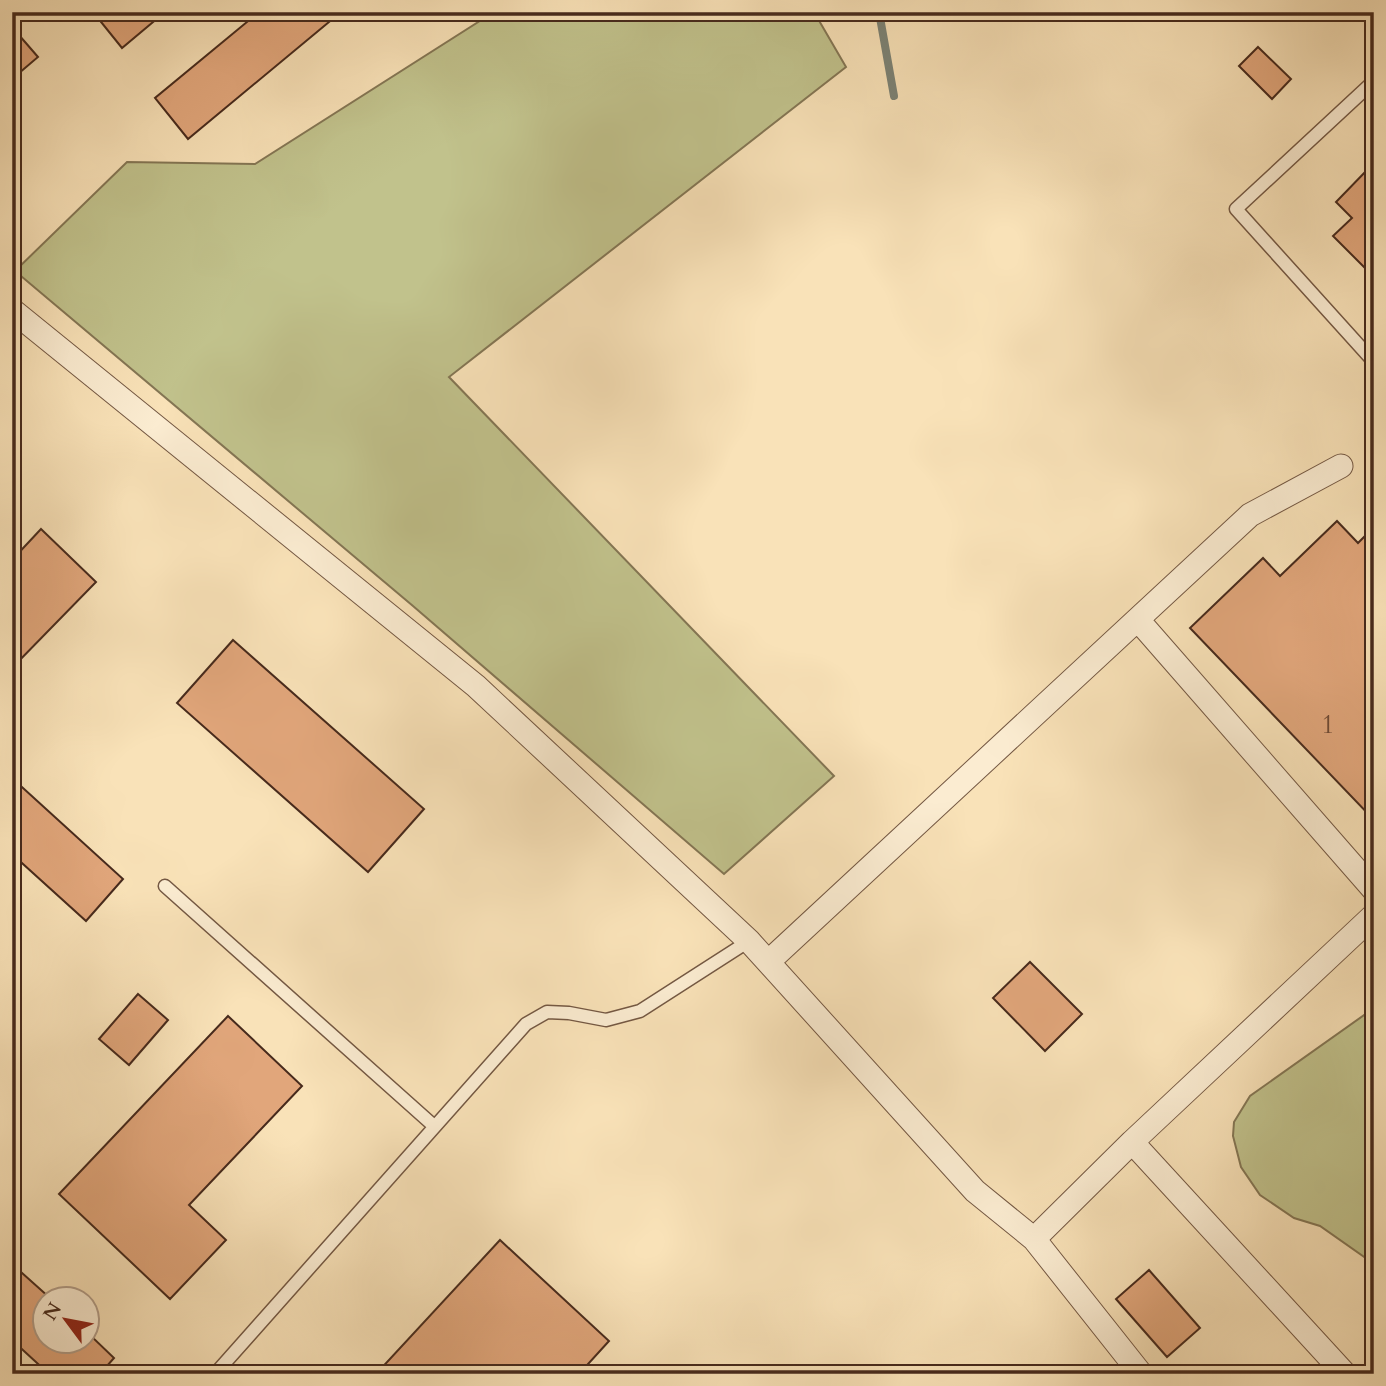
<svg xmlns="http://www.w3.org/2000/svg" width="1386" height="1386" font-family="Cardo,serif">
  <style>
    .green { fill: #c1c28c; stroke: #847654; stroke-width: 2 }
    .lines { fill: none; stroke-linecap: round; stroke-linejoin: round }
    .stream { stroke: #7b8275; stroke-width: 8 }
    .building { fill: #e1a67b; stroke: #472a1c; stroke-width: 2 }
    .lane-casing { stroke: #745843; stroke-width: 15 }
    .street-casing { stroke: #745843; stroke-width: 25 }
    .lane { stroke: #fbecd1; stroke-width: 12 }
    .street { stroke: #fbecd1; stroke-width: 23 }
    .labels { text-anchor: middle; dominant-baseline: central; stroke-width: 5; stroke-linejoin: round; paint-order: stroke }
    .number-label { font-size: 26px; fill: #6e4934 }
  </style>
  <rect width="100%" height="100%" fill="#f9e2b8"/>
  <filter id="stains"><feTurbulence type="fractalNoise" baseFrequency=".00286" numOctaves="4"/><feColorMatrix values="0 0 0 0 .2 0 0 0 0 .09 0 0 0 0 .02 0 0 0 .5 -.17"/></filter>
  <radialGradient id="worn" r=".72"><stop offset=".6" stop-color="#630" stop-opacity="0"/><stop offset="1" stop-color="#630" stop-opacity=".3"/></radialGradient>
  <path class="green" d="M494,12H814L846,67L449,377L834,776L724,874L413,606L15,271L127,162L255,164Z
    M1374,1008V1269L1367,1259L1320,1226L1294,1218L1260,1195L1241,1167L1233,1136L1234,1122L1250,1096Z"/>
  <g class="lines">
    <path class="stream" d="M879,12L894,96"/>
  </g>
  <path class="building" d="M93,12H165L122,48Z
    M259,12H341L188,139L155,98Z
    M12,27L38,57L12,79Z
    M1258,47L1291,79L1272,99L1239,66Z
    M1370,167L1374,171V277L1333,236L1352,218L1336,202Z
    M1337,521L1358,543L1374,527V820L1190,628L1263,558L1280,576Z
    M41,529L96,582L12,668V560Z
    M233,640L424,809L368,872L177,703Z
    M12,778L123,879L86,921L12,854Z
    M1030,962L1082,1014L1045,1051L993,998Z
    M138,994L168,1020L129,1065L99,1039Z
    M228,1016L302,1086L189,1205L226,1240L170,1299L59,1194Z
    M500,1240L609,1341L579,1374H376Z
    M12,1264L50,1298H46V1340H88V1333L114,1358L100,1374H49L12,1340Z
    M1149,1270L1200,1328L1167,1357L1116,1299Z"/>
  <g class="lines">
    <defs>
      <path id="lane" d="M1374,81L1236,209L1374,362
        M165,886L434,1126
        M215,1374L526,1024L547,1012L569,1013L606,1020L640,1011L749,941"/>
      <path id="street" d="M12,310L476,686L749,941L975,1191L1034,1239L1141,1374
        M1138,620L1374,890
        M768,962L1250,515L1341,466
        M1132,1142L1345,1374
        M1034,1239L1132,1142L1374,915"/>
    </defs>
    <use href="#lane" class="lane-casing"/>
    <use href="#street" class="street-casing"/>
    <use href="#lane" class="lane"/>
    <use href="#street" class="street"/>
  </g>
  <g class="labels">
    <g class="number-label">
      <text x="1328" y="724">1</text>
    </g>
  </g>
  <rect width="1386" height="1386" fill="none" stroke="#f9e2b8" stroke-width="42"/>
  <rect x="14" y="14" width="1358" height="1358" fill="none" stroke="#472a1c" stroke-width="3.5"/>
  <rect x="21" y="21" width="1344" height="1344" fill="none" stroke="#472a1c" stroke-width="2"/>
  <g transform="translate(66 1320) rotate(302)"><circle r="33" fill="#fbecd1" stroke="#b39e89" stroke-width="2"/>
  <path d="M0-5L12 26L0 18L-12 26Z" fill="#8f2418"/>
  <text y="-10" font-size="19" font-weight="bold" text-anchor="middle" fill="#472a1c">N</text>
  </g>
  <rect width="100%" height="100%" filter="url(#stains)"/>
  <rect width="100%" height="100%" fill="url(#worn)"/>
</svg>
